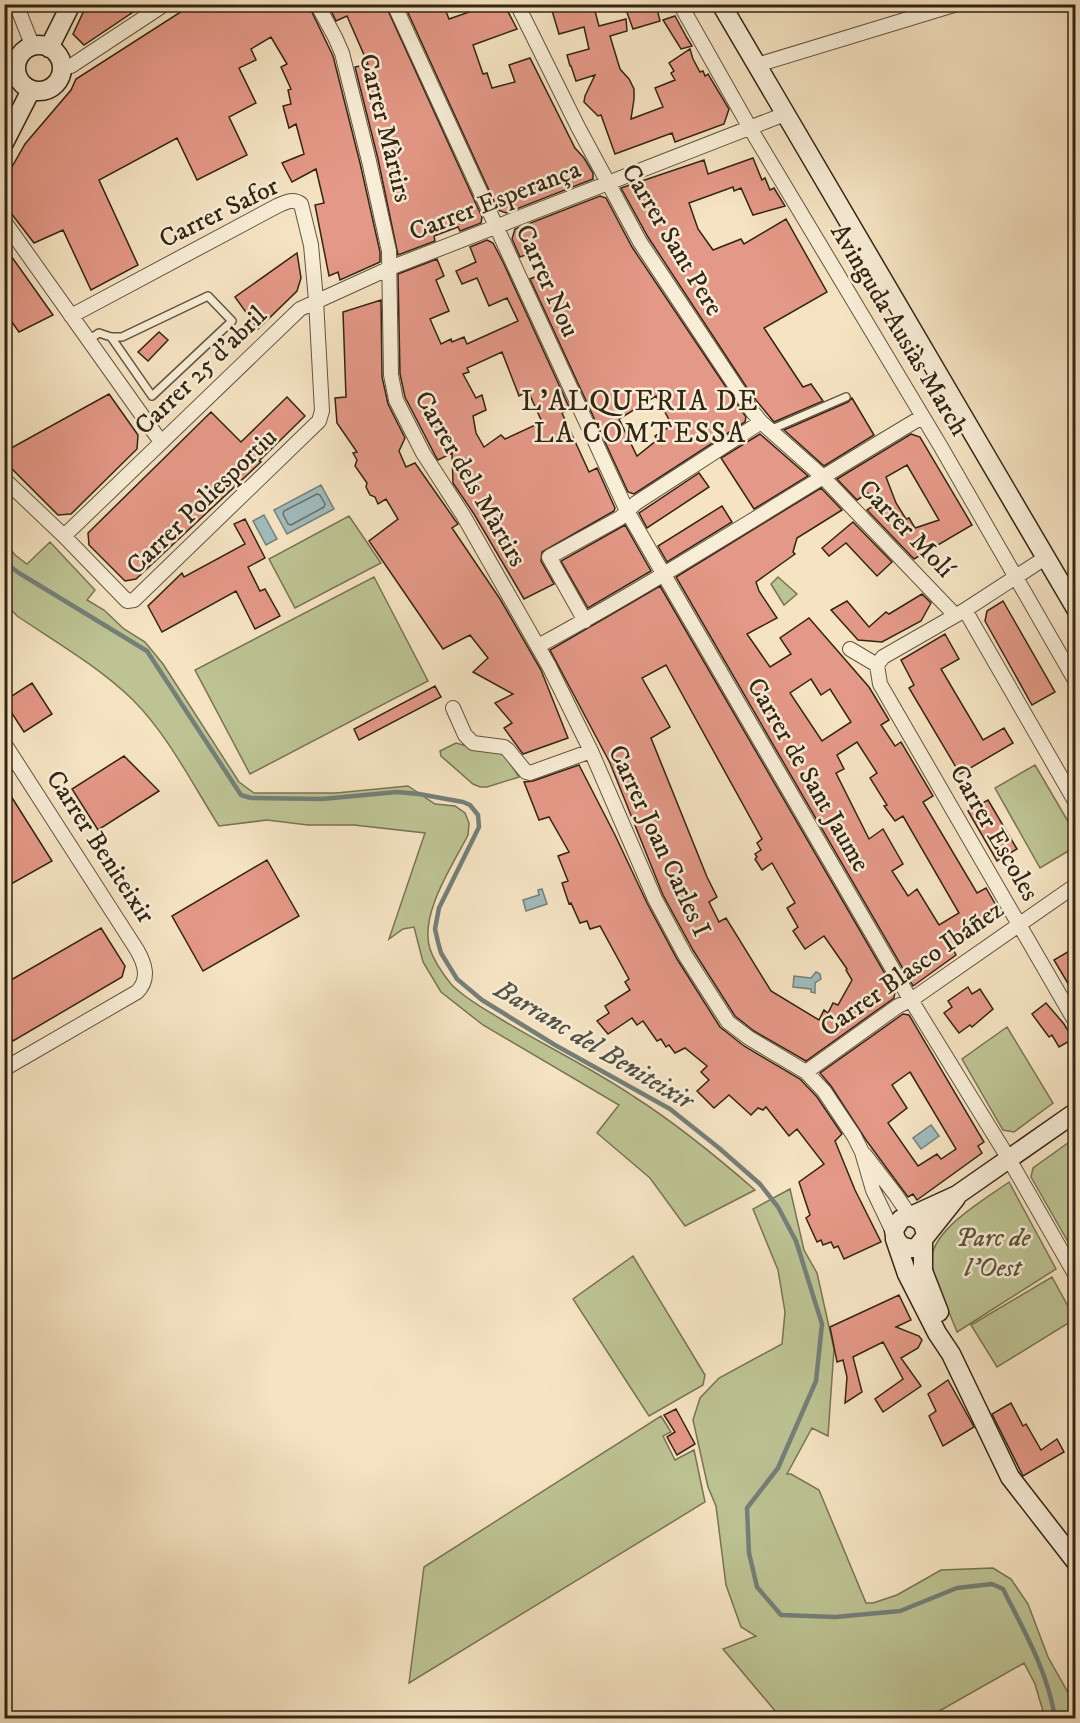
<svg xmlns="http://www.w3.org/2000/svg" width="1080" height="1723" font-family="'IM FELL DW Pica',serif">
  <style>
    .green { fill: #bdc393; stroke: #787453; stroke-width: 1.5 }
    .water { fill: #a0bbbd; stroke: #747f79; stroke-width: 1.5 }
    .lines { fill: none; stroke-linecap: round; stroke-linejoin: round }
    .shore { stroke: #697068; stroke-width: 1.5 }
    .stream { stroke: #747f79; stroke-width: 4.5 }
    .building { fill: #e49887; stroke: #322513; stroke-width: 1.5; fill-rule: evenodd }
    .lane-casing { stroke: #63543f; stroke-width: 10 }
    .street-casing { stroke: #63543f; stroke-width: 16 }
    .secondary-casing { stroke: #322513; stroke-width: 21 }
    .lane { stroke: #f8edd7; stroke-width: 7 }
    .street { stroke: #f8edd7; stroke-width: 14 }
    .secondary { stroke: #f8edd7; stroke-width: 18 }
    .labels { text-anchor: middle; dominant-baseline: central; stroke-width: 5; stroke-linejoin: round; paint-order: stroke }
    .street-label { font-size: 26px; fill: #322513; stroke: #f8edd7 }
    .park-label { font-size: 26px; font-style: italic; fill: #5c5439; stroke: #f8edd7 }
    .water-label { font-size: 27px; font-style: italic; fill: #535246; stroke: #f8edd7 }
    .quarter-label { font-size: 28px; letter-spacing: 1.5px; fill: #322513; stroke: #f8edd7 }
  </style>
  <rect width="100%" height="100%" fill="#f5e3c2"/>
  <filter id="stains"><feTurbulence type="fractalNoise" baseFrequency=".00333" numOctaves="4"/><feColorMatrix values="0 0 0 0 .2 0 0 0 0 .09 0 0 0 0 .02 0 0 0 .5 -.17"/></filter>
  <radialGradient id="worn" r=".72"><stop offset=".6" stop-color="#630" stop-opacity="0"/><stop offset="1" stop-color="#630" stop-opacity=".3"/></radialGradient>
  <path class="green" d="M349,516L381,563L295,608L269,559Z
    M4,541L15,555L27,564L50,542L95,590L87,600L104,610L124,629L145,642L163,664L239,782L254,793H336L408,786L435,804L455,806L465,813L469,823L468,835C453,865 419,914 430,949C434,961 443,974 451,984C464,998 483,1008 499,1018C543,1045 590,1067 633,1096C677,1124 716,1156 755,1190L685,1226L650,1178L597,1133L619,1105L483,1025L441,992L423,962L414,927L403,929L389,939L425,833L354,825H308L267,820L219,826C193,785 168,735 133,700C99,667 56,642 17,616L5,603Z
    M374,577L428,681L250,774L195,670Z
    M778,577L797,594L784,605L771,584Z
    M456,743L473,748L502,751L519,777L487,787H480L473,784L441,756L440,751Z
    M1035,765L1076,835L1075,847L1040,868L995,788Z
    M1007,1027L1053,1103L1014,1132L1003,1130L962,1059Z
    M1075,1138V1254L1031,1177L1033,1168Z
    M1009,1182L1056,1269L957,1332C949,1311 938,1289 932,1267C924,1233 986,1199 1009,1182Z
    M790,1189L804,1250L817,1273L834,1349L828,1436L812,1428L787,1474H791L819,1490L866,1603H873L897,1595L941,1570L993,1568L1011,1579L1028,1604L1048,1657L1075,1705V1718H1045L1035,1684L1024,1663L927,1718H781L723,1649L756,1636L741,1627L726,1585L716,1506L708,1487L693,1420L700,1398L719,1378L782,1344L785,1312L778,1270L753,1209Z
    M633,1256L705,1375L703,1385L649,1416L573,1299Z
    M1052,1277L1075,1319L997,1367L971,1325Z
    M661,1416L671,1432L663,1436L675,1460L694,1450L705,1502L409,1683L424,1567Z"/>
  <path class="water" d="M321,485L334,509L287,534L274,510Z
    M264,515L277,539L266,545L253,521Z
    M542,889L547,904L526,911L523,900L539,895L538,890Z
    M816,972L820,974L821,979L815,983V993L811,992V989L793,987L794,976L811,978Z
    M931,1125L939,1136L921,1149L913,1138Z"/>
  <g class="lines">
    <path class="shore" d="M317,494L320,495L325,504L324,507L291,525L288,524L283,514L284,511Z"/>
    <path class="stream" d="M4,562L19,573L147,651L241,795L251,798L322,799L397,792L419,794L463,802L470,805L478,815L479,827L439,908L435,929L438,942L441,953L457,979L482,1000L555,1045L670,1109L719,1148L760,1184L778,1207L796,1241L822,1324L816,1381L778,1468L747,1508L749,1553L757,1587L781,1615L835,1617L900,1611L957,1588L992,1584L1003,1589C1024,1631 1048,1672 1055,1718"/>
  </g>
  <path class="building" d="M87,4H145L84,45L73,34Z
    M193,4H308L333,56L360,163L380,252V262L340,280L338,272L329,276L315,205L324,203L316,169L292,182L282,163L304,154L296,124L289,128L283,106L291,104L288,90L291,89L281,67L287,64L271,37L251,49L256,60L239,68L256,103L229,117L247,155L197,180L177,138L99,180L138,265L91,290L63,230L34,243L4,204V181L25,144L71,90L76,79Z
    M328,4H385L482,217L481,223L460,231L458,227L434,236L435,241L398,255L378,159L355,67L368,64L347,16L336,21Z
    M404,4H443L449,19L492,4H504L517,29L473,45L483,74L487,73L492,88L515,82L509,65L530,58L575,148L584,158L593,173V179L506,213L498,210Z
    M550,4H593L599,26L626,19L627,31L610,36L620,69L629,79L634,89V99L631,119L663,107L655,88L675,80L671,73L674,71L669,63L690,49L693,59L700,72L703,71L705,76L708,74L729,109L724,124L675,142L672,133L615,154L601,115L598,116L584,102L585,96L595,75L576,81L571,66H570L567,55L589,49L584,27L559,34Z
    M632,4L656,5L660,21L633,29L625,7Z
    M675,16L687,38L692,46L681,49L663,20Z
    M753,158L762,180L765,178L770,190L774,188L785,206L753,215L741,188L734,191L733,187L689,203L698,229L713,250L741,239L744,244L786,219L827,292L764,328L803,387L811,384L823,401L774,422L751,394L648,237L621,188L704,160L708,174Z
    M600,196L606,198L632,247L746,417L745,422L634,494L628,492L530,279L544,273L536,251L520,257L512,239L515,229ZM656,396L672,425L655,436L657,440L637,456L619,419Z
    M487,240L493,243L503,262L570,409L562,413L584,461L589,472L597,468L615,508L614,511L542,552L541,561L554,584L524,599L474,514L453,483L452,453L438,460L436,457L405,397L400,374L398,274L437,259L444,276L436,280L449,311L430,319L441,344L451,339L452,342L464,337L467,344L518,321L507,298L489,306L477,278L462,284L456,271L476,262L470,247ZM502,352L519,396L528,391L542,422L505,439L501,435L484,447L476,433L473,416L486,410L482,395L476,398L463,374L469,372L467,368Z
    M4,246L53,315L19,332L4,311Z
    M297,253L301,278L297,291L258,329L235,297Z
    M381,300L382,377L388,404L405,438L399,451L406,467L415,463L455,520L458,524L452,528L500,599L541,670L568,738L523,754L504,728L512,723L495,703L513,694L473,672L488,658L470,635L443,649L369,541L398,519L386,499L378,504L375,497L370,495L366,487L367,483L355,466L357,460L353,453L357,452L337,423L335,398L346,397L343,312Z
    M159,332L168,340L148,361L138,352Z
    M109,394L138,435L137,449L71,514L58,515L4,461V452Z
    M287,397L305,416L259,461L261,462L136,579L125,581L89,545L88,533L211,412L241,442Z
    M852,398L874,435L824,466L784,430L848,402Z
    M760,434L808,476L754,509L721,458Z
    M911,434L920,437L972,525L914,559L867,510L876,504L868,493L857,500L837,479ZM907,465L939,520L915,528L909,518L906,519L896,503L886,477Z
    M699,473L709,487L647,528L639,513Z
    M821,488L842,510L797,538L793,552L795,554L756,582L759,591L777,618L747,634L770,667L791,654L780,638L809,618L869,687L889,720L881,725L895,746L901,742L933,796L923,802L977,893L986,888L1001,914L952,947L956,955L913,986L676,577ZM811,679L821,695L830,689L851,722L822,741L790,693ZM857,742L877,773L870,778L887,805L884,806L895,821L903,816L959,913L939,925L917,889L908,896L892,871L903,864L883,829L869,839L836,773L844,769L837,755Z
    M722,506L732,522L667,562L658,546Z
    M245,519L265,558L248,567L260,591L265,589L280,616L255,629L236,591L162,632L148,606L182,573L184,577L245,544L234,524Z
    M853,522L892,562L877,576L846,543L829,556L822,548Z
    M625,525L651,571L588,608L561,561Z
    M660,586L895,991L894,998L806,1061L754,1031L735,1016L693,950L663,895L610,763L550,650ZM666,665L762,839L757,843L761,850L755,854L757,857L755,859L762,870L772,863L795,903L787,908L798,927L793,931L805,949L824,936L847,969L846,970L852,980L838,1005L833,1003L828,1013L824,1010L819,1020L771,991L726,918L719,922L709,902L717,897L707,877L651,738L670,727L642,678Z
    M922,594L931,603L921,621L882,642L858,640L831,610L847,601L869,627L886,612L889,614Z
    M1003,601L1055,692L1032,705L985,621L987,611Z
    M945,634L959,659L941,669L983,740L1004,728L1013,743L960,774L909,688L914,685L901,660Z
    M32,683L52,714L24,732L4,701Z
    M435,686L441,697L359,740L354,729Z
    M124,756L159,791L98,830L72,789Z
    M579,765L615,835L647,903L677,959L720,1027L744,1046L800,1079L817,1097L842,1134L835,1141L855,1190L881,1242L844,1259L838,1246L834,1248L831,1242L823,1245L821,1240L817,1242L806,1218L810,1215L799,1182L824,1164L797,1129L789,1136L766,1107L763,1110L758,1108L751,1115L729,1095L714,1108L697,1091L709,1080L701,1072L707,1066L685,1048L675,1053L669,1045L666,1047L661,1039L657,1041L643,1021L637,1025L632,1018L608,1034L597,1021L609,1013L605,1006L630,990L625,982L629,979L600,926L590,929L587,921L580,923L571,903L569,904L562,883L568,881L558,856L569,852L549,817L539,820L524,782L533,781Z
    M4,785L52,861L4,888Z
    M988,800L1017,849L997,861L968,811Z
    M267,860L299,916L203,971L172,916Z
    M101,928L125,966L122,977L13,1041L4,1026V984Z
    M1076,947V997L1054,960Z
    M968,987L972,994L980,989L993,1009L972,1027L970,1025L959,1033L944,1013L952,1007L948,1001Z
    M1046,1003L1064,1024L1073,1039L1059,1047L1052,1035L1049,1037L1032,1014Z
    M903,1014L909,1015L984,1142L978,1146L982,1153L917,1200L913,1194L908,1197L866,1140L831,1086L820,1073ZM910,1072L956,1149L941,1159L937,1154L918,1166L888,1123L907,1108L892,1085Z
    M899,1295L911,1320L896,1327L919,1336L922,1340L918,1348L901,1358L921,1386L883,1412L875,1399L903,1379L883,1342L853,1357L862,1392L845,1403L847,1377L843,1360L837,1362L830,1327Z
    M948,1380L974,1427L943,1446L929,1416L936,1411L928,1394Z
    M1011,1403L1023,1426L1026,1424L1041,1450L1057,1439L1064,1452L1023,1476L992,1414Z
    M676,1409L695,1444L677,1455L667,1437L675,1432L664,1415Z"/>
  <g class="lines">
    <defs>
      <path id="lane" d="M88,340L99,333L111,337H122L208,296L232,321L152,396L111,337
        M770,430L846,397"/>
      <path id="street" d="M16,4L33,47
        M317,4L335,37L342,53L369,161L389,251L391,375L396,400L423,453L463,515L549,666L591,751L655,899L685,955L728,1022L749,1038L806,1072L824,1091L854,1136L862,1152L873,1190L894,1234
        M394,4L627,511L906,992L1009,1159L1076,1276
        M517,4L578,127L640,242L752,411L761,422L822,476L955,615
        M680,4L750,128L941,447L1076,682
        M757,65L957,4
        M61,68L71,66L165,4
        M4,221L161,442
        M4,479L64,536L127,601L134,600L319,421L322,411L316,300L311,245L301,204C293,198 286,202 277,206L71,316
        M64,536L300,309L390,268L785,114
        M965,610L1076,803
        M585,621L549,557L620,518L636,503L761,422
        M538,646C669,575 794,493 922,417
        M850,649L877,665
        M877,665L880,684L1076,1023
        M877,665L883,657L965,610L1045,558
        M453,708L465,735L473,743L504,747L508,750L526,772L530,773L591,751
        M4,743L137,950C145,964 150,979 137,992L4,1069
        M806,1072L898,1006L911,1000L1076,885
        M865,1155L895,1194L910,1216"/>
      <path id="secondary" d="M721,4L1076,609
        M16 68a23 23 0 1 1 46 0a23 23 0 1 1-46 0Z
        M49,48L71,4
        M4,143L31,90
        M911,1216L957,1195L1076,1112
        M926,1234L922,1222L911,1216L901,1219L894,1230C895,1244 904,1251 917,1247L956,1198
        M895,1239L907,1274L937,1333L951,1354L1010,1477L1076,1562
        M923,1243V1271L939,1312"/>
    </defs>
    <use href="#lane" class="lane-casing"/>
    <use href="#street" class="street-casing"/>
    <use href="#secondary" class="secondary-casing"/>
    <use href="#lane" class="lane"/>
    <use href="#street" class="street"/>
    <use href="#secondary" class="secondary"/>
  </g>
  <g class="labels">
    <g class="street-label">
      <text transform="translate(385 128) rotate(76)">Carrer Màrtirs</text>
      <text transform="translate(495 201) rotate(-21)">Carrer Esperança</text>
      <text transform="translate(219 213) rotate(-26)">Carrer Safor</text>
      <text transform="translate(672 240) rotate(59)">Carrer Sant Pere</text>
      <text transform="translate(547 281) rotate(66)">Carrer Nou</text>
      <text transform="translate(899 330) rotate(59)">Avinguda Ausiàs March</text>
      <text transform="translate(201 371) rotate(-44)">Carrer 25 d'abril</text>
      <text transform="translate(470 479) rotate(60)">Carrer dels Màrtirs</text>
      <text transform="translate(202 502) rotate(-44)">Carrer Poliesportiu</text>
      <text transform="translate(906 529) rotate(46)">Carrer Molí</text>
      <text transform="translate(808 775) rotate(60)">Carrer de Sant Jaume</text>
      <text transform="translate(994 833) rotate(60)">Carrer Escoles</text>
      <text transform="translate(659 841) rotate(65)">Carrer Joan Carles I</text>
      <text transform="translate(100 847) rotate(57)">Carrer Beniteixir</text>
      <text transform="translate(912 969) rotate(-35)">Carrer Blasco Ibáñez</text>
    </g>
    <g class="park-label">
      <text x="993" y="1238">Parc de<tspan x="993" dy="30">l'Oest</tspan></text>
    </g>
    <g class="water-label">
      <text transform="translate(594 1045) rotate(31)">Barranc del Beniteixir</text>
    </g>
    <g class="quarter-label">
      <text x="640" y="401">L'ALQUERIA DE<tspan x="640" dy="32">LA COMTESSA</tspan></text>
    </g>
  </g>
  <rect width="1080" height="1723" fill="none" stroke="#f5e3c2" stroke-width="24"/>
  <rect x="6" y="6" width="1068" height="1711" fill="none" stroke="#322513" stroke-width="3"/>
  <rect x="12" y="12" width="1056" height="1699" fill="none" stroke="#322513" stroke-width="1.5"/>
  <rect width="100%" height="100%" filter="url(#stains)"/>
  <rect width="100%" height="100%" fill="url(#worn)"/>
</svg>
